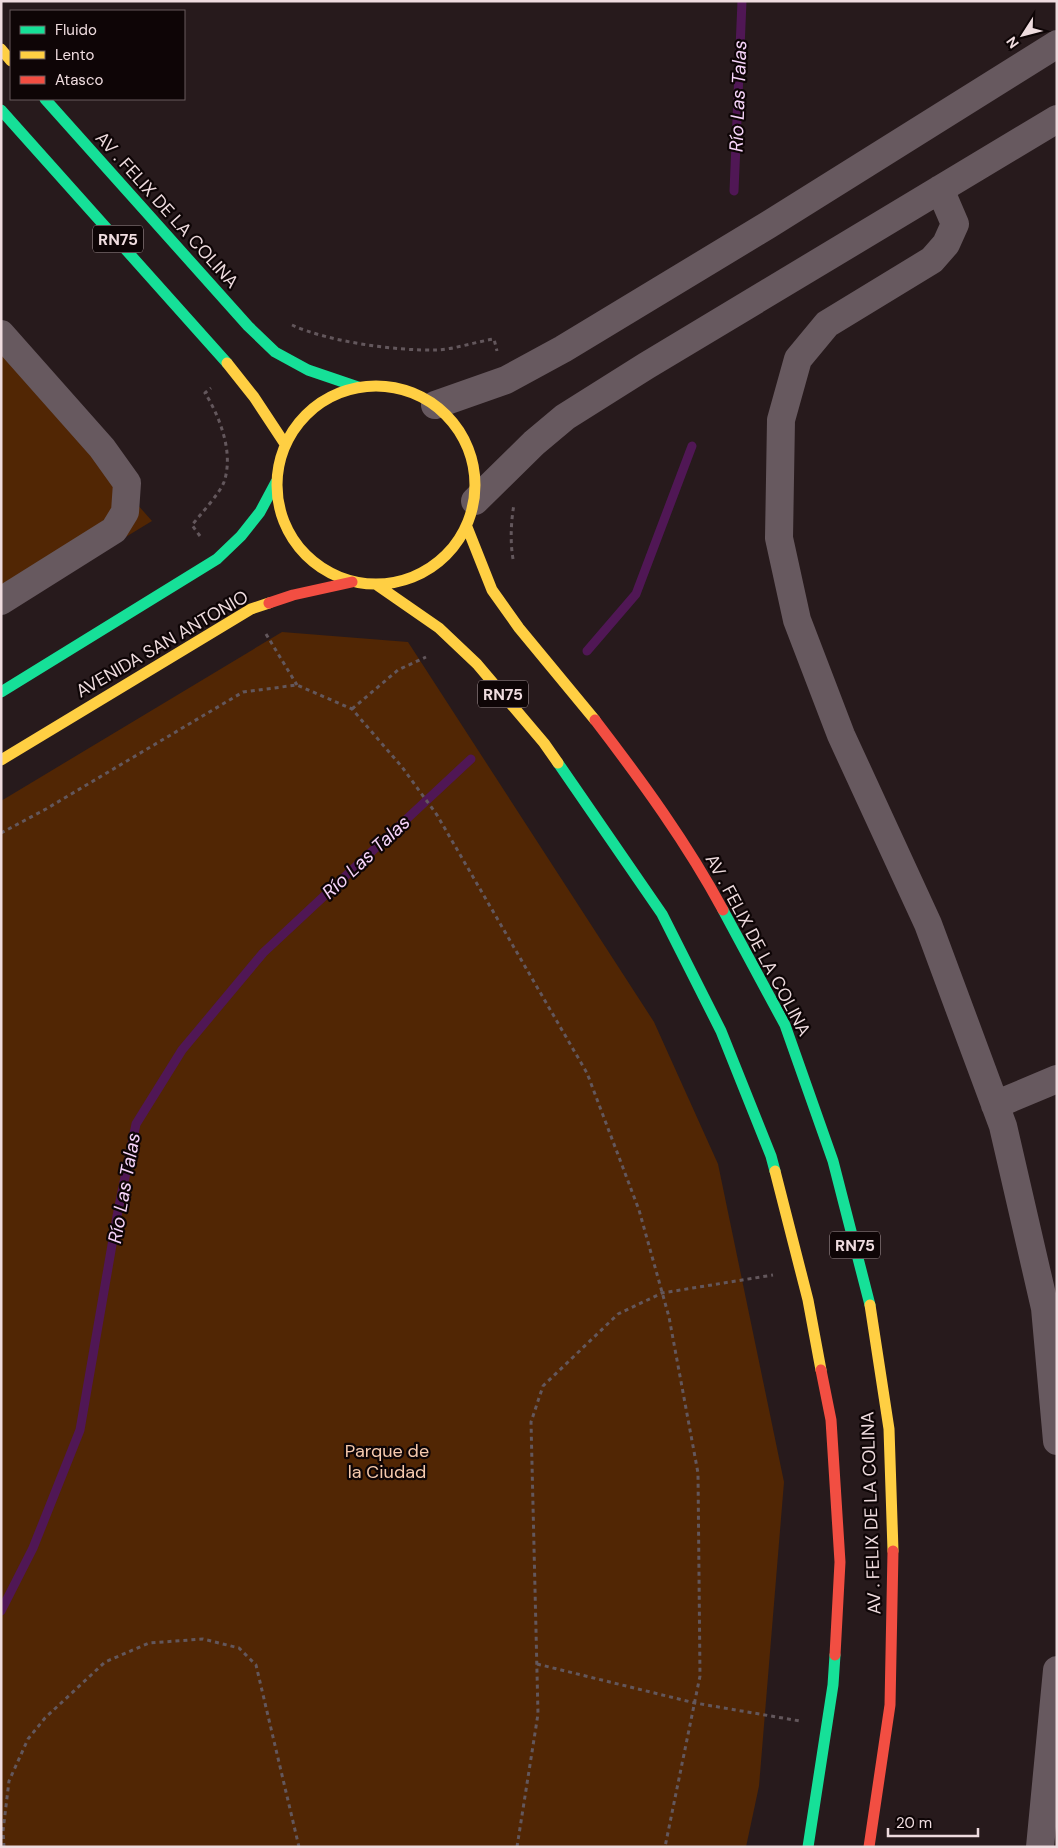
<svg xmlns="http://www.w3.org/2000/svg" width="1058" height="1848" font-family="'DM Sans',sans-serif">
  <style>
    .green { fill: #512604 }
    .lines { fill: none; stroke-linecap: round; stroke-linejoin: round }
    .stream { stroke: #501755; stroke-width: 9 }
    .path { stroke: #63575c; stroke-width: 3; stroke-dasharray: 4 4; stroke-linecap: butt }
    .street { stroke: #67595f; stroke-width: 28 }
    .fast { stroke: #16e098; stroke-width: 11 }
    .slow { stroke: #ffcf43; stroke-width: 11 }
    .jam { stroke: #f24e42; stroke-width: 11 }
    .labels { text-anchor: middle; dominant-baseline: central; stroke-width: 4.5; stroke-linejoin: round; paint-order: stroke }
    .shield { fill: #0e0506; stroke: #ac9c9e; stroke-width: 1 }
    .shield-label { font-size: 16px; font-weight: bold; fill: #efdcdf }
    .street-label { font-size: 18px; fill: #efdcdf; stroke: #0e0506 }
    .park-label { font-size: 18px; fill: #f6caae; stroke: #0e0506 }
    .water-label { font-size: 19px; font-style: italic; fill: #f7d5fa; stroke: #0e0506 }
  </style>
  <rect width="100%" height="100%" fill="#271a1c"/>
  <path class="green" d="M1,351L152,521L1,613Z
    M282,632L408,642L654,1022L718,1164L784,1482L759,1786L746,1847H1V801Z"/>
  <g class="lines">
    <path class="stream" d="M734,191L742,1
      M587,651L636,594L692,446
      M1,1611L33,1548L80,1430L117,1216L136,1124L182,1050L263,953L471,759"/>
    <path class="path" d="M292,325C329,342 396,351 437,350C455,349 475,342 494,339L497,351
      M200,536L192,525C200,515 220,493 224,482C234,453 220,417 205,393L211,388
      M513,559C510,541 511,522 514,504
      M266,634L297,685
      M352,709L398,670L426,657
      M1,833L46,809L243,692L297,685L352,709L402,767L437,815L587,1073L639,1210L669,1317L698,1473L700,1676L665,1847
      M537,1664L695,1703L800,1721
      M4,1847L3,1831L9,1781L28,1739L45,1718L105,1662L149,1643L203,1639L239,1648L256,1665L299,1847
      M517,1847L538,1714L531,1422L543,1386L618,1314L662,1293L773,1275"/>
    <path class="street" d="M940,189L955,224L946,244L932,260L827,324L798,359L781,420L779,538L797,620L841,735L928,924L1003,1126L1045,1308L1057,1441
      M1,334L102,448L127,483L125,512L114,530L1,601
      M435,405L506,380L563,349L768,225L1057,44
      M475,501L534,443L565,417L646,366L1057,119
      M995,1105L1057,1079
      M1040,1847L1057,1670"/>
    <path class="fast" d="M45,99L248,326L275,352L308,370L358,387
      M1,110L227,363
      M1,692L217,559L241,536L260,512L276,482
      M558,763L662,914L721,1031L771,1156L775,1171
      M723,910L785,1025L833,1161L870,1305
      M808,1847L833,1685L835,1655"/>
    <path class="slow" d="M1,49L11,61
      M227,363L254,397L285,444
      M277 485a99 99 0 1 1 198 0a99 99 0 1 1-198 0Z
      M467,527L492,590L519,628L595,720
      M377,585L439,628L477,664L544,743L558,763
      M1,760L251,609L269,603
      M775,1171L808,1300L821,1370
      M870,1305L889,1429L893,1551"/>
    <path class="jam" d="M269,603L293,595L352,582
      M595,720C641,780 687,843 723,910
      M821,1370L831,1420L840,1562L835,1655
      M869,1847L890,1705L893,1551"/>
  </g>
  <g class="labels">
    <g class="shield">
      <rect x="93" y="225.5" width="50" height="27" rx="4"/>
      <rect x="478" y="680.5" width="50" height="27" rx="4"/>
      <rect x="830" y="1231.5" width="50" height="27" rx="4"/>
    </g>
    <g class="shield-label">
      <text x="118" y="239">RN75</text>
      <text x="503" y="694">RN75</text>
      <text x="855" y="1245">RN75</text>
    </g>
    <g class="street-label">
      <text transform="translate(167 210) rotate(48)">AV . FELIX DE LA COLINA</text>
      <text transform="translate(162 644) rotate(-30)">AVENIDA SAN ANTONIO</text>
      <text transform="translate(758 945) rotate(62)">AV . FELIX DE LA COLINA</text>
      <text transform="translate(871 1513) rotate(-92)">AV . FELIX DE LA COLINA</text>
    </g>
    <g class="park-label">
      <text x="387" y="1451">Parque de<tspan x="387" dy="21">la Ciudad</tspan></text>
    </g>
    <g class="water-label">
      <text transform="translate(738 96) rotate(-88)">Río Las Talas</text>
      <text transform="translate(366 857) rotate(-43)">Río Las Talas</text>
      <text transform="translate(124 1188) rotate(-80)">Río Las Talas</text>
    </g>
  </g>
  <rect width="1058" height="1848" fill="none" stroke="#efdcdf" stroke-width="5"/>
  <rect x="10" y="10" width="175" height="90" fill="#0e0506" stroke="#685b5d"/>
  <rect x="20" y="26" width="25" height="8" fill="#16e098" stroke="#685b5d"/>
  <text x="55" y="35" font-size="15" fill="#efdcdf">Fluido</text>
  <rect x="20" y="51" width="25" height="8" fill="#ffcf43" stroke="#685b5d"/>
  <text x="55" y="60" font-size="15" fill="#efdcdf">Lento</text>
  <rect x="20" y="76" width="25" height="8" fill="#f24e42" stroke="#685b5d"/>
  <text x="55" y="85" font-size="15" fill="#efdcdf">Atasco</text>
  <g transform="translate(1023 35) rotate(234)" stroke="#0e0506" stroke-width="4" paint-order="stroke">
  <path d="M0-4L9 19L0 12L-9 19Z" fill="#efdcdf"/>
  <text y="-8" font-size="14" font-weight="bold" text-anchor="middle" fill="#efdcdf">N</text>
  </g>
  <path d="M888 1828v8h90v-8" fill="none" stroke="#efdcdf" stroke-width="2.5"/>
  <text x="896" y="1828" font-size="15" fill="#efdcdf" stroke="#0e0506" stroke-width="4" paint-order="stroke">20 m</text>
</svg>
